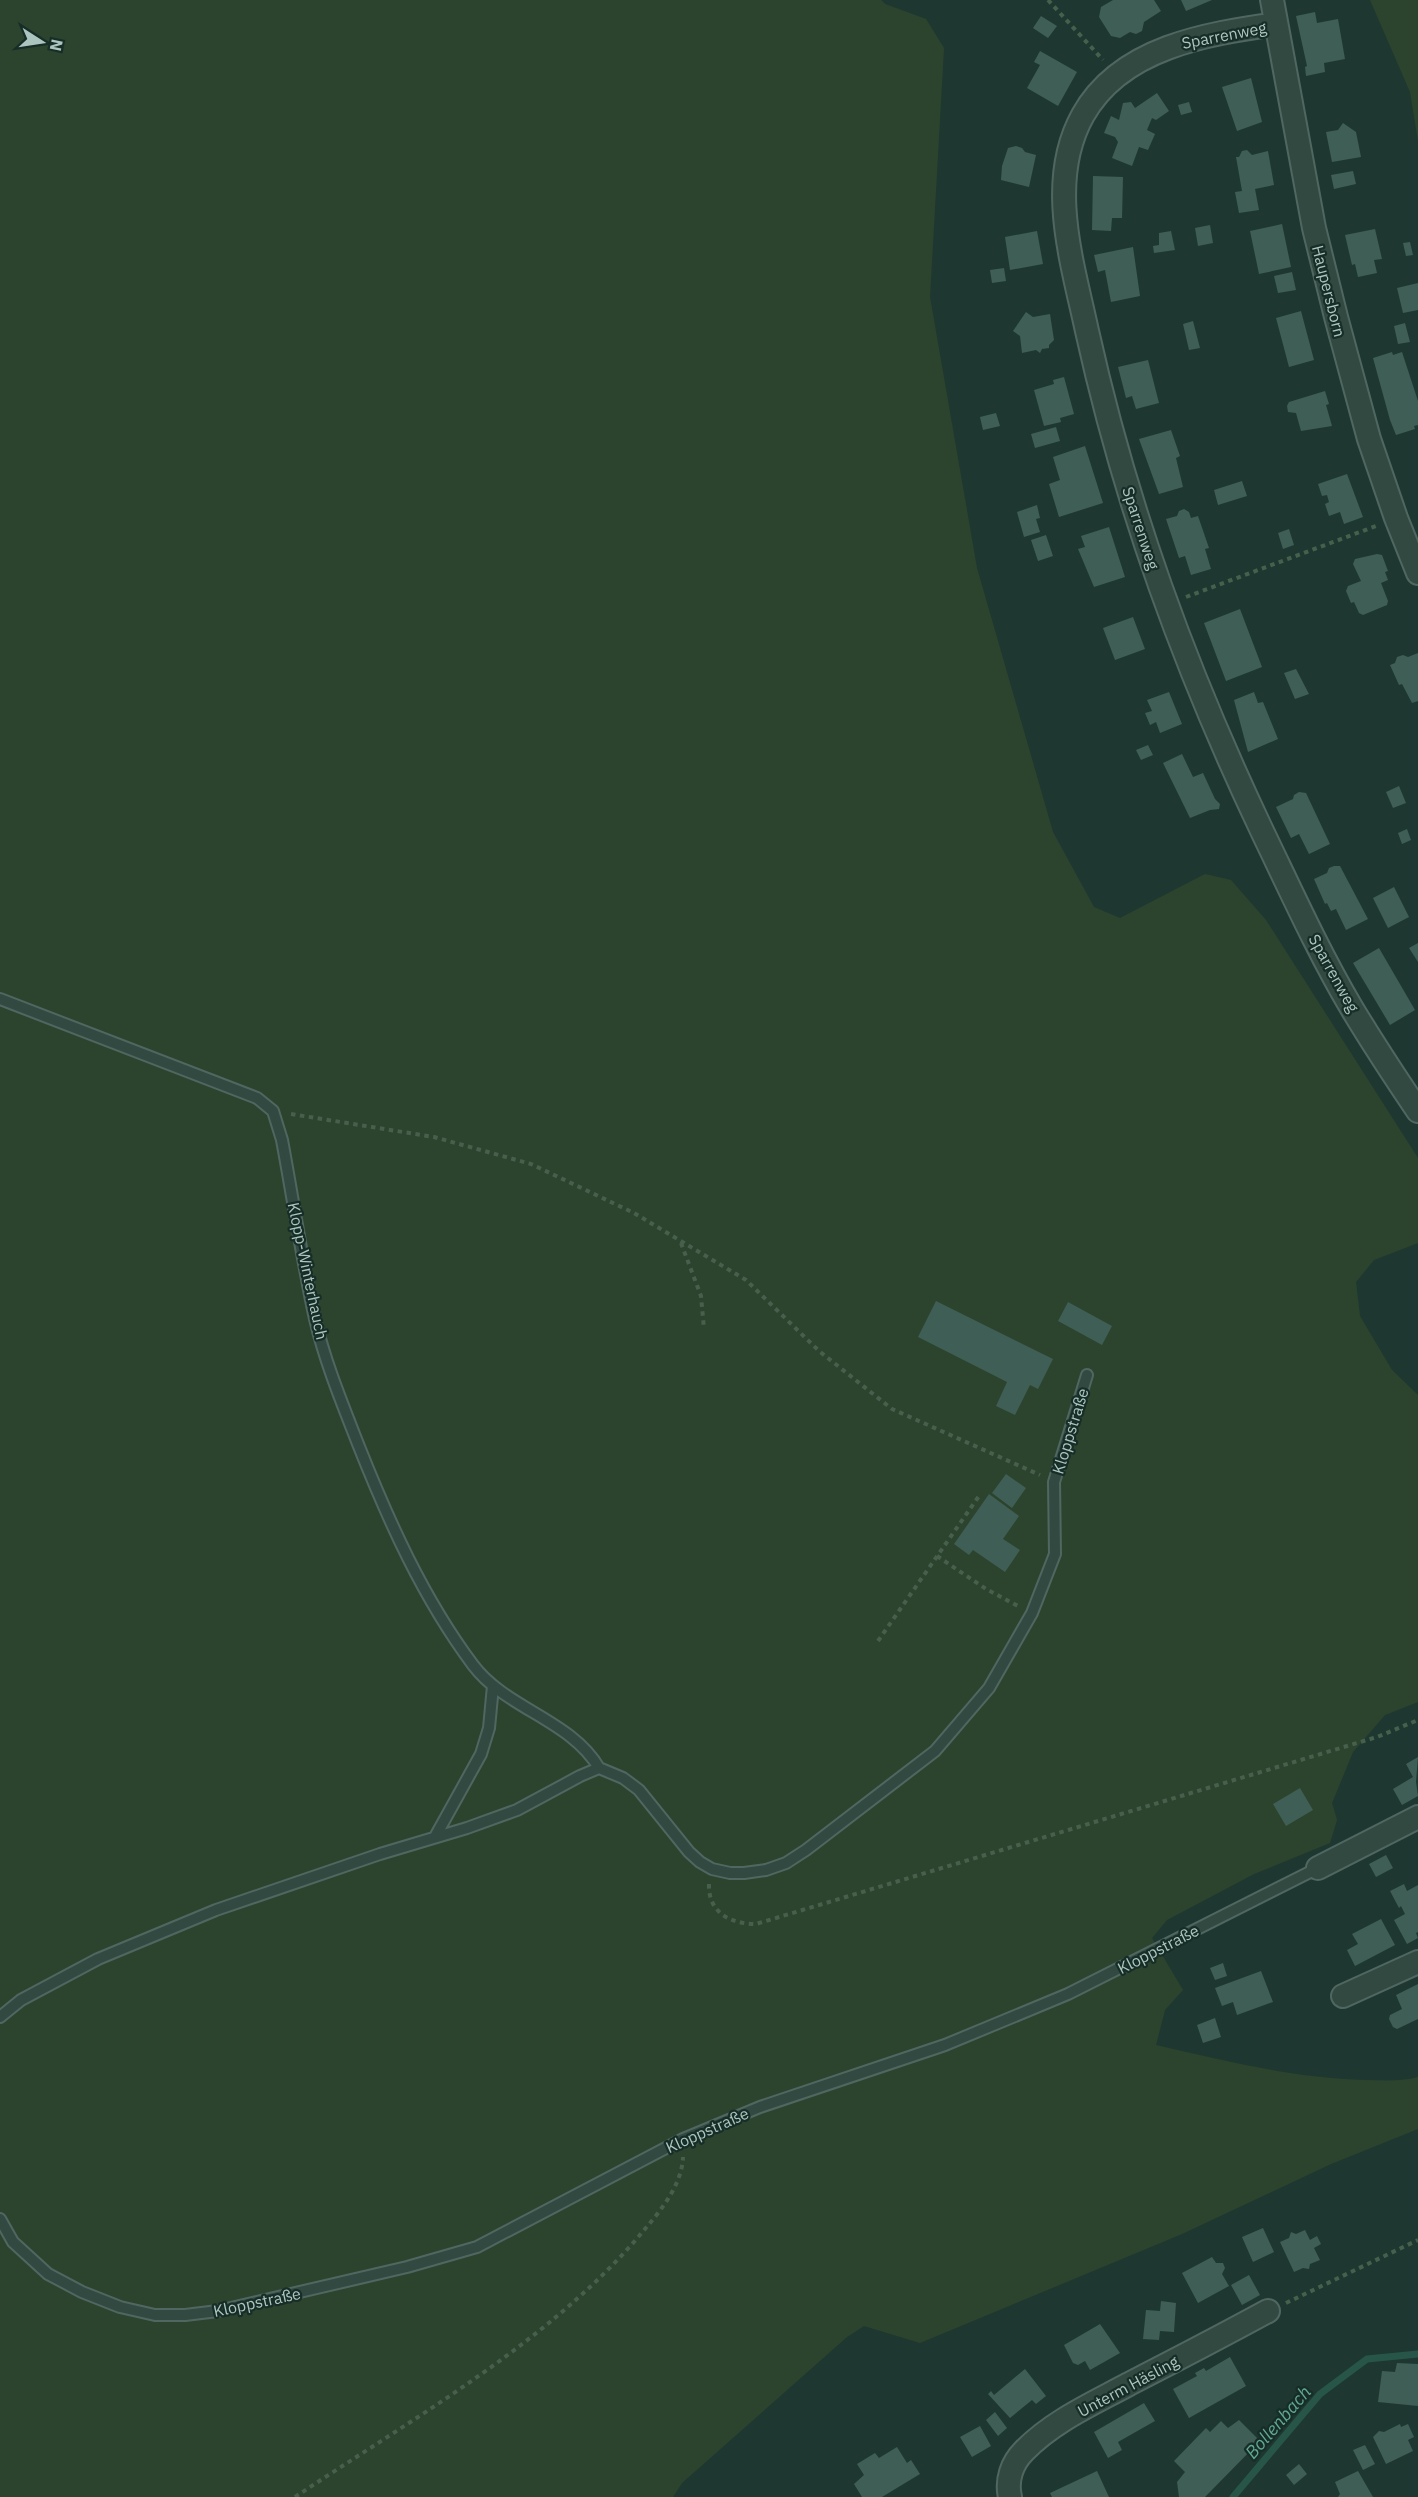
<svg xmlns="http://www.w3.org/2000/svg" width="1418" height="2497" font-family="'IBM Plex Sans',sans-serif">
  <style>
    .green { fill: #2c442e }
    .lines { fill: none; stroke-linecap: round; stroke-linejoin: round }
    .stream { stroke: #275649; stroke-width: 7 }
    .building { fill: #3f5e55 }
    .lane-casing { stroke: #4f6760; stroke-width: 14 }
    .street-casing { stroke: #4f6760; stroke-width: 26 }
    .path { stroke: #47604d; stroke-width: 4; stroke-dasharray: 4.5 4.5; stroke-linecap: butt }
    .lane { stroke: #324942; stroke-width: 10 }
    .street { stroke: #324942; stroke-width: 22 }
    .labels { text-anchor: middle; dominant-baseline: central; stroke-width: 4.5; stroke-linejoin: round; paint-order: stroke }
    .street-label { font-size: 16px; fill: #acc6bf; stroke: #172d27 }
    .water-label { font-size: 18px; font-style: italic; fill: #61a894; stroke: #172d27 }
  </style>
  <rect width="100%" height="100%" fill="#1e3831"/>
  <path class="green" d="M0,0H881L885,4L926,19L944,48L930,297L977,568L1053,832L1094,907L1120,918L1205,874L1231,880L1266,920L1418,1158V1243L1374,1260L1356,1282L1360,1316L1392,1370L1418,1395V1702L1385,1715L1353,1752L1332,1803L1337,1820L1330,1843L1254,1874L1167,1920L1152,1938L1183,1990L1165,2010L1156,2045C1225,2061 1293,2078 1364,2080C1382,2080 1400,2082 1418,2077V2129L1331,2164L1182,2234L920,2343L864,2326L847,2337L682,2483L673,2497H0Z
    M1370,0H1418V141L1410,92Z"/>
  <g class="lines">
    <path class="stream" d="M1233,2497L1320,2394L1367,2359L1418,2354"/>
  </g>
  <path class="building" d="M1113,0H1154L1161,11L1144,22L1142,31L1136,34L1130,32L1120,38L1111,36L1099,17L1101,7Z
    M1181,0H1212L1186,11Z
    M1315,12L1317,23L1338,19L1345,59L1324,63L1325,72L1306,76L1305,67L1307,66L1296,16Z
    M1041,16L1057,26L1048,38L1033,28Z
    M1040,51L1077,72L1058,106L1027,88L1040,65L1034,62Z
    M1251,78L1262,122L1237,131L1222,87Z
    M1157,93L1169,111L1156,120L1152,118L1147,130L1155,134L1148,150L1139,147L1132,166L1112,158L1118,142L1115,137L1104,133L1111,116L1119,120L1123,103L1131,102L1135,108Z
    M1189,102L1192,112L1181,115L1178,105Z
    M1343,123L1356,132L1361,157L1332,162L1326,132L1338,130Z
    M1016,146L1022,148L1025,152L1036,155L1029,187L1001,180L1002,166L1008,148Z
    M1247,150L1252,155L1268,151L1274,185L1255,189L1259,210L1239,213L1235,192L1242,191L1236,157H1239L1242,151Z
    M1353,171L1356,184L1334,189L1331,175Z
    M1093,176L1123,177L1122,218H1112L1111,231L1092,230Z
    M1282,224L1291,267L1259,274L1250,231Z
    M1210,225L1213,243L1198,246L1195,228Z
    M1375,229L1382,259L1374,260L1377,273L1358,277L1355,264L1352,265L1345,235Z
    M1037,231L1043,264L1010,270L1005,237Z
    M1171,231L1175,250L1154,253L1153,246L1159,245V233Z
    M1410,242L1413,255L1406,256L1403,243Z
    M1133,247L1140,296L1111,302L1105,270L1098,272L1094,255Z
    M1004,268L1006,281L992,283L990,270Z
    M1292,272L1296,290L1278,293L1274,276Z
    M1418,283V310L1403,313L1397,288Z
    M1301,311L1314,360L1289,367L1276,318Z
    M1026,312L1033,317L1050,314L1054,340L1049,345V348L1042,349L1040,353L1036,350L1022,353L1020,336L1013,331Z
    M1193,321L1200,348L1189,350L1183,324Z
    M1405,323L1410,342L1398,344L1394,326Z
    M1392,352L1393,355L1402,352L1418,401V425L1414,426L1415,429L1396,435L1390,420L1373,358Z
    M1148,360L1159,403L1136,409L1132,396L1126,398L1118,367Z
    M1064,377L1074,414L1060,418L1061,422L1044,426L1034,390L1054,384L1053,380Z
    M1325,391L1329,404L1326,405L1332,426L1301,431L1296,413L1288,412L1287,406L1289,402Z
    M996,413L1000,426L983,430L980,417Z
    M1056,427L1060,441L1035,448L1031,434Z
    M1171,430L1180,456L1176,458L1183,487L1159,494L1139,439Z
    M1085,446L1103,503L1059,517L1049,484L1060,480L1053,457Z
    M1347,474L1363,517L1344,524L1340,512L1329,516L1325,504L1329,502L1327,495L1322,496L1318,484Z
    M1242,481L1247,496L1218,505L1214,490Z
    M1037,505L1040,518L1036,519L1040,532L1024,537L1017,512Z
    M1184,509L1189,512L1191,518L1198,516L1209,548L1205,549L1211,569L1191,575L1185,556L1179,558L1166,519L1177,516L1179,511Z
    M1109,527L1125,577L1094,587L1078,549L1085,547L1081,536Z
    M1289,529L1294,545L1283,549L1278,533Z
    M1046,535L1053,556L1038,561L1031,540Z
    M1377,554L1382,555L1388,571L1385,572L1388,580L1381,583L1388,601L1387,605L1363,615L1359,613L1354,602L1351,603L1346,591L1348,586L1361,581L1353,564L1355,559Z
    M1240,609L1262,667L1226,681L1204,623Z
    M1133,617L1145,649L1115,660L1103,628Z
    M1418,653V701L1412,703L1402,684L1399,685L1390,665L1395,663L1397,657L1403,655L1408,657Z
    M1296,669L1309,694L1295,699L1284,673Z
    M1169,692L1182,724L1160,733L1156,722L1150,725L1145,713L1152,711L1147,700Z
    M1254,692L1258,703L1263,702L1278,739L1248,752L1234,700Z
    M1148,745L1153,755L1141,760L1136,750Z
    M1182,754L1193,777L1203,773L1215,799L1220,804L1219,809L1210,810L1190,818L1163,763Z
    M1399,786L1406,803L1393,808L1386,792Z
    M1299,792L1306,793L1330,844L1309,854L1299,834L1291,838L1276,807L1293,799L1294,795Z
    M1407,829L1411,840L1402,844L1398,833Z
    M1334,866H1340L1368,919L1346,930L1336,909L1331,911L1327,903L1325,904L1314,879L1327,873L1329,868Z
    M1394,887L1409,917L1388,928L1373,898Z
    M1418,943V962L1409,948Z
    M1379,948L1415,1010L1390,1025L1353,963Z
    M936,1301L1053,1359L1038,1389L1030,1385L1015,1415L996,1406L1007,1382L918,1337Z
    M1068,1302L1112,1326L1102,1345L1058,1321Z
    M1006,1474L1026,1488L1012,1508L992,1493Z
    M989,1494L1019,1516L1003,1539L1020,1550L1005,1572L973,1550L969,1555L954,1544Z
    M1418,1757L1416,1782L1418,1796L1402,1805L1393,1789L1413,1777L1406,1764Z
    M1300,1788L1313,1810L1286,1826L1273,1804Z
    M1386,1855L1393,1868L1376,1877L1369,1864Z
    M1404,1884L1407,1891L1418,1885V1932L1416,1933L1418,1938L1407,1944L1394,1920L1405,1914L1401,1906L1399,1908L1390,1891Z
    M1381,1919L1395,1945L1355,1966L1347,1950L1358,1944L1352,1934Z
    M1223,1963L1227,1976L1215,1980L1210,1968Z
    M1261,1971L1273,2002L1237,2015L1233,2002L1222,2006L1215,1988Z
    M1418,1984V2019L1397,2029L1393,2027L1389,2019L1390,2015L1402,2009L1396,1995Z
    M1215,2018L1221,2037L1203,2043L1197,2025Z
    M1263,2228L1274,2252L1253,2262L1242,2237Z
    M1305,2230L1310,2240L1317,2236L1321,2244L1314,2248L1320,2260L1310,2264L1309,2269L1303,2268L1294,2272L1280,2242L1289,2238L1291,2232L1296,2234Z
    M1212,2257L1216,2263H1223L1225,2268L1222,2274L1229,2286L1198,2303L1182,2273Z
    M1249,2275L1260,2295L1242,2305L1231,2285Z
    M1161,2301L1176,2303L1174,2332L1160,2331L1159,2340L1143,2339L1146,2310L1160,2311Z
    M1100,2324L1120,2353L1090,2370L1085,2361L1078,2365L1073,2363L1064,2345Z
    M1230,2357L1246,2386L1189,2418L1173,2389L1197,2376L1195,2373L1204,2368L1206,2371Z
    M1397,2363L1418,2364V2406L1378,2402L1382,2371L1395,2372Z
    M1025,2369L1046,2396L1036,2404L1032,2400L1010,2418L988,2394L991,2391L994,2395Z
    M1144,2403L1155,2421L1118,2442L1122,2450L1108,2458L1094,2432Z
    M995,2412L1007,2428L998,2436L986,2420Z
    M1239,2420L1260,2441L1205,2497H1179L1177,2482L1185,2472L1174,2461L1206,2428L1210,2432L1221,2421L1228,2428Z
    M1400,2424L1401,2427L1408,2424L1414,2437L1408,2440L1413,2451L1386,2464L1373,2437L1379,2431L1384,2432Z
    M980,2426L991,2446L972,2457L960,2437Z
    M1365,2445L1375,2464L1363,2470L1353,2450Z
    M897,2447L907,2463L911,2460L920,2474L882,2497H862L854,2484L864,2475L857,2464L875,2453L879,2458Z
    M1299,2464L1307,2474L1294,2485L1286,2475Z
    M1097,2471L1109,2497H1052L1050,2493Z
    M1358,2471L1373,2497H1338L1340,2494L1335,2482Z"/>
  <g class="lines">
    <defs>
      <path id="lane" d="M0,999L257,1098L273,1111L282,1140C293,1199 302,1260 315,1319C325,1362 342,1403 358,1444C389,1522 423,1598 473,1665C506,1709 571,1720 599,1768
        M435,1837L481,1754L489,1728L493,1686
        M0,2017L21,2000L98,1959L216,1910L380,1854L467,1828L517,1810L580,1776L599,1768L623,1778L639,1790L689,1852L700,1862L712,1869L730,1873H744L766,1870L786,1863L806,1850L935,1751L989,1688L1032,1613L1055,1554L1054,1482L1087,1375
        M0,2219L13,2242L48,2274L82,2292L120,2307L155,2315H185L218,2311L407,2267L477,2247L683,2139L760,2107L945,2045L1068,1994L1318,1868"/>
      <path id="street" d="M1272,0L1314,228L1336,317L1369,439L1396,518L1418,573
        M1276,24C1207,34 1121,47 1083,115C1046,181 1072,261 1087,331C1126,507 1185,669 1263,833C1291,891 1318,951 1351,1007C1372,1042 1395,1077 1418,1111
        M1318,1868L1418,1817
        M1343,1996L1418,1962
        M1010,2497C1006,2480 1012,2463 1024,2451C1053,2421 1094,2403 1129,2384C1176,2360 1222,2336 1268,2311"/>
    </defs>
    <use href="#lane" class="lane-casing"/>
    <use href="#street" class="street-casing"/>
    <path class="path" d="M1048,0L1103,60
      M1186,597L1376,526
      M291,1114L434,1137L531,1164L634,1213L746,1280L819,1351L892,1409L1040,1475
      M681,1243L701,1296L704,1329
      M937,1556L986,1589L1018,1606
      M878,1641L979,1496
      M709,1884C708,1913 731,1924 756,1924L1377,1737L1418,1720
      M1286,2303L1418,2240
      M295,2497C415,2417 553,2340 645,2229C662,2209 682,2184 683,2157"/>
    <use href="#lane" class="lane"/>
    <use href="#street" class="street"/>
  </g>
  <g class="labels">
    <g class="street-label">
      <text transform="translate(1224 35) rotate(-11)">Sparrenweg</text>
      <text transform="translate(1329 291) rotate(76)">Haupersborn</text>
      <text transform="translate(1141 528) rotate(72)">Sparrenweg</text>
      <text transform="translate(1334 973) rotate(61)">Sparrenweg</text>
      <text transform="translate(308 1271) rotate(78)">Klopp-Winterhauch</text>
      <text transform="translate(1070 1431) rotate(-73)">Kloppstraße</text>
      <text transform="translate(1158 1949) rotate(-27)">Kloppstraße</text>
      <text transform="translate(707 2130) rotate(-24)">Kloppstraße</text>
      <text transform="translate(257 2302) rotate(-12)">Kloppstraße</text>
      <text transform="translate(1128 2386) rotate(-28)">Unterm Häsling</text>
    </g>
    <g class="water-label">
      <text transform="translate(1278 2422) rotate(-49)">Bollenbach</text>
    </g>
  </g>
  <g transform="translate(42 42) rotate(102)" stroke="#172d27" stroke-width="4.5" paint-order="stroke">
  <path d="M0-4.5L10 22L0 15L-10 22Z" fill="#acc6bf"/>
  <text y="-9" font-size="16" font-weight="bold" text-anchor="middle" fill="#acc6bf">N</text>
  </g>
</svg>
